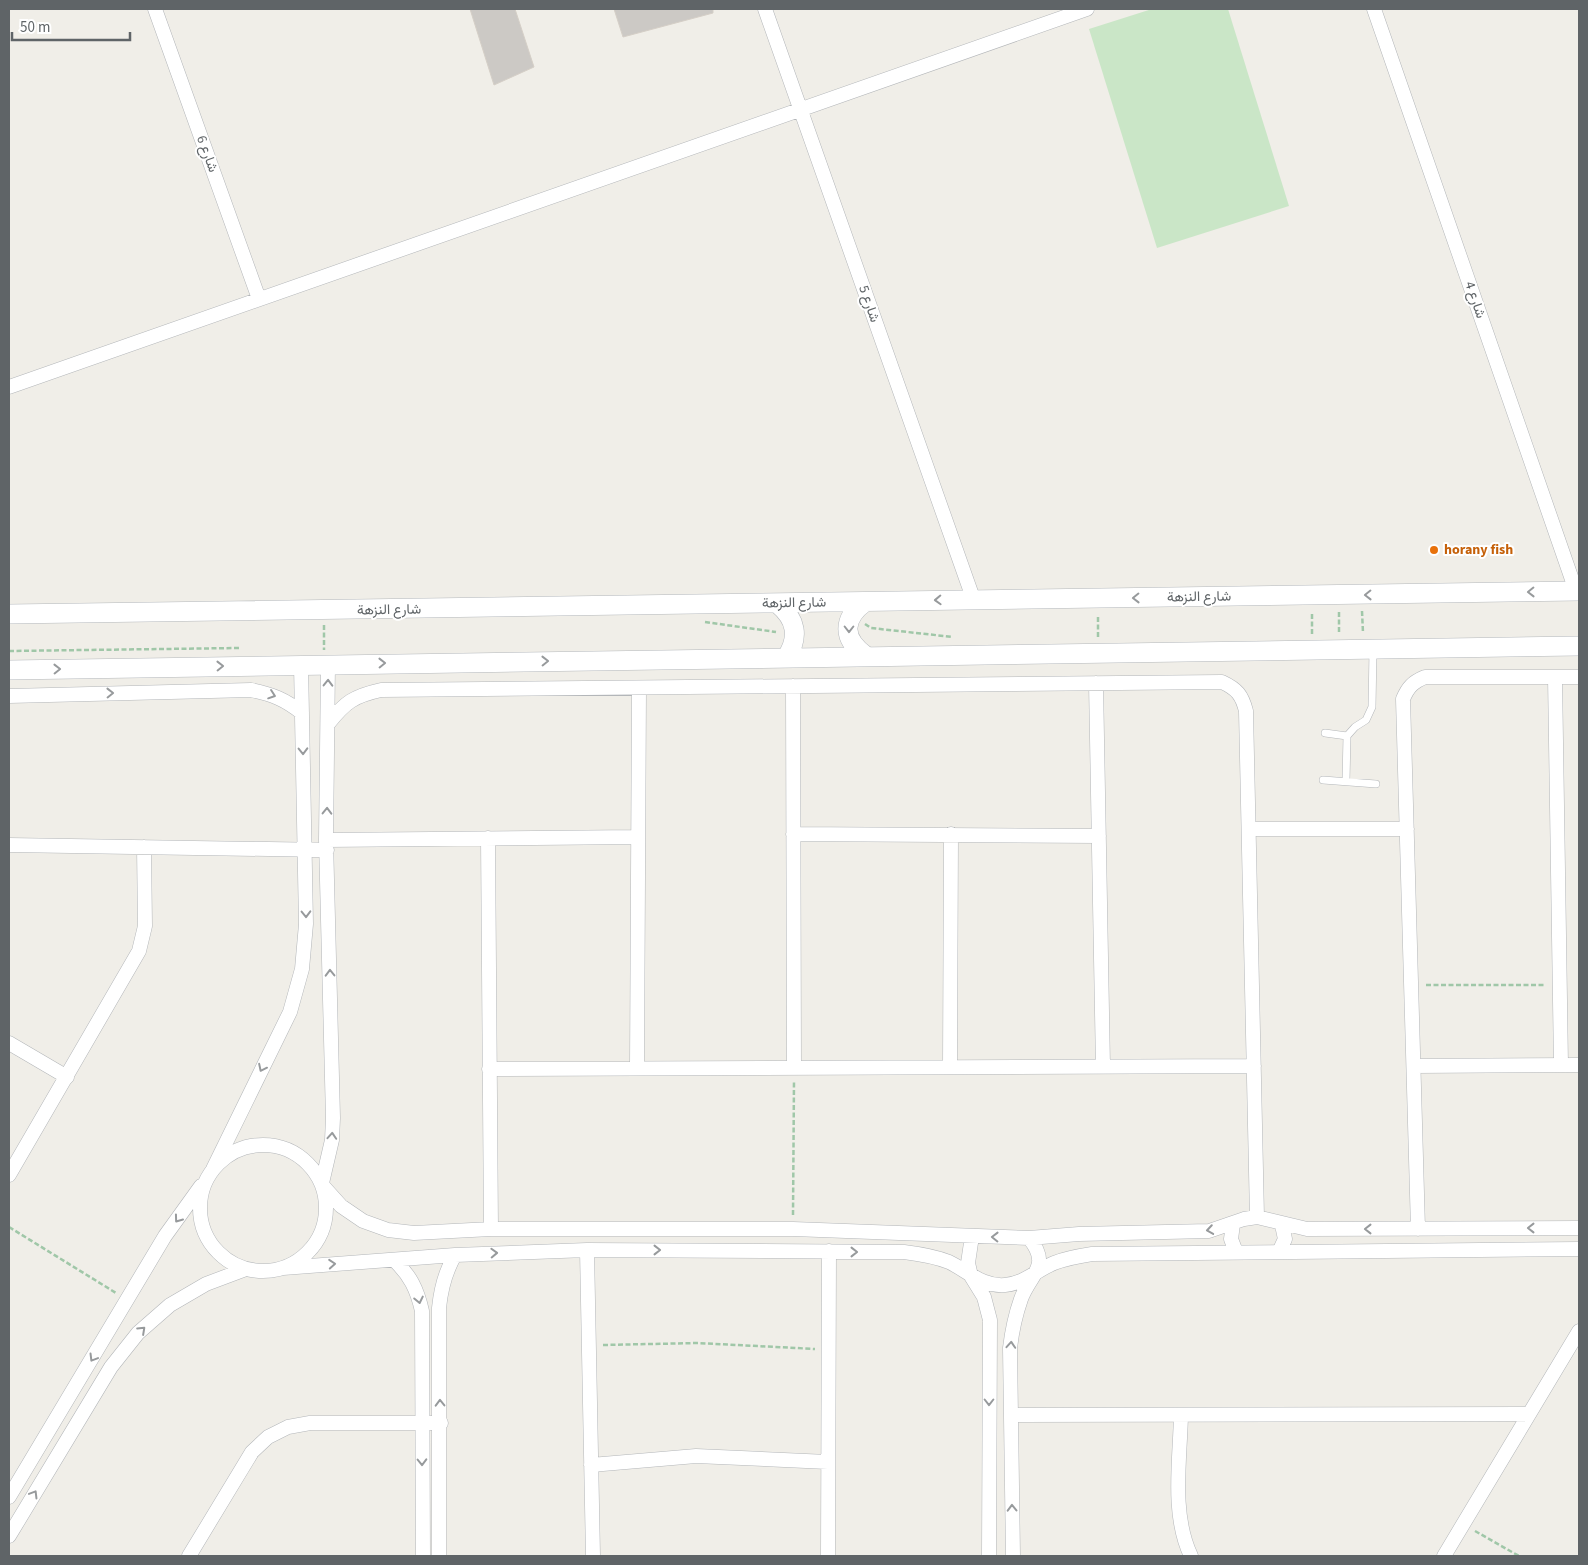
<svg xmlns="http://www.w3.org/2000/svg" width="1588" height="1565" font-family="'Source Sans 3',Vazirmatn,sans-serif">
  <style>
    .green { fill: #cae6c7 }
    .building { fill: #ccc9c5; stroke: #d5cfc7 }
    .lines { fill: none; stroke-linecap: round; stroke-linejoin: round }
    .lane-casing { stroke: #b3b6b9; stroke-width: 8 }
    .street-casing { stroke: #b3b6b9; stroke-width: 15 }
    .secondary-casing { stroke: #b4b8bc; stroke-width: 20 }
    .path { stroke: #a0c7a8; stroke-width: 2.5; stroke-dasharray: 5 2.5; stroke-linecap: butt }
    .lane { stroke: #fff; stroke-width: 7 }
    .street { stroke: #fff; stroke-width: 14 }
    .secondary { stroke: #fff; stroke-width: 19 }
    .oneway { stroke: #979a9c }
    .food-dot { fill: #e8710a; stroke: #fff; stroke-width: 2 }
    .labels { text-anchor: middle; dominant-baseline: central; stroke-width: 4; stroke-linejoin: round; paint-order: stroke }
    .street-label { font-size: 14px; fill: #5f6467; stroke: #fff }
    .food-label { font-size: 14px; font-weight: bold; fill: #c56008; stroke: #fff; text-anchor: start }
  </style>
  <rect width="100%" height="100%" fill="#f0eee8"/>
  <path class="green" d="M1152,9H1228L1289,206L1157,248L1089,29Z"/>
  <path class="building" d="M470,9H515L534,67L494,85Z
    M614,9H713V13L623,37Z"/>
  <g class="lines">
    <defs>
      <path id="lane" d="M1325,733L1347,736
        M1323,780L1376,784
        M1346,781L1347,736L1355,727L1366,720L1372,707L1373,650"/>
      <path id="street" d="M155,9L259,299
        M765,9L973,598
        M1374,9L1576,591
        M9,387L1087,9
        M1555,677L1561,1065
        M1096,683L1103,1067
        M793,686L794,1068
        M9,696L251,690C272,694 286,700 302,713
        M328,724C345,702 354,696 381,690L1222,682C1237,689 1242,695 1246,711L1257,1217
        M1249,829H1407
        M793,834L1099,836
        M488,838L491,1229
        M326,840L638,837
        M9,845L327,850
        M9,1043L67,1077
        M1414,1066L1579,1065
        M950,1067L951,834
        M637,1068L639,688
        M489,1069L1254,1066
        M200 1208a63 63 0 1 1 126 0a63 63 0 1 1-126 0Z
        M213,1169L290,1012L302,969L306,924L301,664
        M9,1175L139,951L145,926L144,847
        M322,1183L332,1140L333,1118L326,840L328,664
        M323,1186L341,1206L363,1221L388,1230L414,1233L491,1229H793L1029,1238L1079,1234L1209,1231L1244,1219L1257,1217L1307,1229L1579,1228
        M1233,1224L1231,1239L1236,1252
        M1418,1229L1403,699C1408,687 1413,682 1425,677H1579
        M972,1236L968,1263L971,1276L984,1297L990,1320L989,1556
        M587,1250L593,1556
        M1279,1252L1285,1239L1282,1225
        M394,1260C410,1275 417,1289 422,1311L423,1556
        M283,1268L455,1255L587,1250L904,1252C920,1254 934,1256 949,1262C968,1271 982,1287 1005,1285C1025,1283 1037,1270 1054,1263C1067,1258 1079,1256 1092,1254L1579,1249
        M1011,1415L1529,1414
        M1181,1415C1180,1461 1171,1514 1191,1556
        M591,1465L696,1456L828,1462
        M9,1497L165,1236L201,1186
        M9,1536L111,1367L138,1333L170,1305L206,1284L246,1269
        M189,1556L252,1452L268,1437L288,1427L310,1423H441
        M439,1556V1308C441,1288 445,1272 455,1255
        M828,1556L829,1251
        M1013,1556L1010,1348C1012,1331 1015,1316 1021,1299C1030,1274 1052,1266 1029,1238
        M1444,1556L1579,1331"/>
      <path id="secondary" d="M865,602C842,619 842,639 866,656
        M778,604C796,619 800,637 786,658
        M9,614L1579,591
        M9,670L1579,646"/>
    </defs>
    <use href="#lane" class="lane-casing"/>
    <use href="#street" class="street-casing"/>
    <use href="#secondary" class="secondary-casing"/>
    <path class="path" d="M1362,611L1363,633
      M1339,612V633
      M705,622L776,632
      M865,624L871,628L953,637
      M324,625V650
      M1312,634V613
      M1098,637V615
      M9,651L239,648
      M1426,985H1545
      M793,1215L794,1081
      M9,1227L116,1293
      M603,1345L698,1343L815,1349
      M1475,1531L1519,1556"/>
    <use href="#lane" class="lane"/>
    <use href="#street" class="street"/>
    <use href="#secondary" class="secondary"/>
  </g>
  <defs><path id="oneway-chevron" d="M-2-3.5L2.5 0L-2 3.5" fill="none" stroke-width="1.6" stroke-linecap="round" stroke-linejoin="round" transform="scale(1.25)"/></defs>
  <g class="oneway">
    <use href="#oneway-chevron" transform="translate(1531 592) rotate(179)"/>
    <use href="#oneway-chevron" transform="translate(1368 595) rotate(179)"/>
    <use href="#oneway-chevron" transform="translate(1136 598) rotate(179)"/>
    <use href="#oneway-chevron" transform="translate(938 600) rotate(178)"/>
    <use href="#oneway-chevron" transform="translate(849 629) rotate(90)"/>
    <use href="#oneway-chevron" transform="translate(545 661) rotate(-1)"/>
    <use href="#oneway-chevron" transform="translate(382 663) rotate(-1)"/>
    <use href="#oneway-chevron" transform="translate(220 666) rotate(-1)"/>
    <use href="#oneway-chevron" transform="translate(57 669) rotate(-1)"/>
    <use href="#oneway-chevron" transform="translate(328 683) rotate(-89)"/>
    <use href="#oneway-chevron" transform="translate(110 693) rotate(-1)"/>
    <use href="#oneway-chevron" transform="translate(272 695) rotate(19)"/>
    <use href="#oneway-chevron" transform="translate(303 751) rotate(89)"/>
    <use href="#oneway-chevron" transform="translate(327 811) rotate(-89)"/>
    <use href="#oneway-chevron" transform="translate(306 914) rotate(89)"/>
    <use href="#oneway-chevron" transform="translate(330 973) rotate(-91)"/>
    <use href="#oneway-chevron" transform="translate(262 1068) rotate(116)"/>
    <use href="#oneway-chevron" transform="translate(332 1136) rotate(-86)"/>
    <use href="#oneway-chevron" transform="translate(178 1219) rotate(126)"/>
    <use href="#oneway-chevron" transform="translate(1531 1228) rotate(180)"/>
    <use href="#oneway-chevron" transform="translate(1368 1229) rotate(180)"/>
    <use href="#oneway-chevron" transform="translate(1210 1230) rotate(171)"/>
    <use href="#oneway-chevron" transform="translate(995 1237) rotate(-179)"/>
    <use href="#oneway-chevron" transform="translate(657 1250)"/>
    <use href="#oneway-chevron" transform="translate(854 1252)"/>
    <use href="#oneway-chevron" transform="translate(494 1253) rotate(-2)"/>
    <use href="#oneway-chevron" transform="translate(332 1264) rotate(-4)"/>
    <use href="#oneway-chevron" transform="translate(419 1300) rotate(78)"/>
    <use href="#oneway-chevron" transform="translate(142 1330) rotate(-43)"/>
    <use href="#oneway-chevron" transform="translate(1011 1345) rotate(-86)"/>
    <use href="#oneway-chevron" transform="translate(93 1358) rotate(121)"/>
    <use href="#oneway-chevron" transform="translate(989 1402) rotate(90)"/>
    <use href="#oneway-chevron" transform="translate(440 1403) rotate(-91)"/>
    <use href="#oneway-chevron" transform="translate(422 1462) rotate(89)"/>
    <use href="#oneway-chevron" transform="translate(34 1494) rotate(-59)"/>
    <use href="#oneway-chevron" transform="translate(1012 1508) rotate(-91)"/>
  </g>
  <circle class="food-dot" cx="1434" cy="550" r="5"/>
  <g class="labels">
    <g class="street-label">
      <text transform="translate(207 154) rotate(70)">شارع 6</text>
      <text transform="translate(1475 300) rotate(71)">شارع 4</text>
      <text transform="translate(869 304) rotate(71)">شارع 5</text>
      <text transform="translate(1199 597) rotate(-1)">شارع النزهة</text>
      <text transform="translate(794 603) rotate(-1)">شارع النزهة</text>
      <text transform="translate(389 610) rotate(-1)">شارع النزهة</text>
    </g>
    <g class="food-label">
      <text x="1444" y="550">horany fish</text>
    </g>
  </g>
  <rect width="1588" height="1565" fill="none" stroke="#5f6467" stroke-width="20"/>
  <path d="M12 32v8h118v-8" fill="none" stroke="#5f6467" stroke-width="2.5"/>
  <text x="20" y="32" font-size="15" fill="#5f6467" stroke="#ffffff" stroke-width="4" paint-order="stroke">50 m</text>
</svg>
